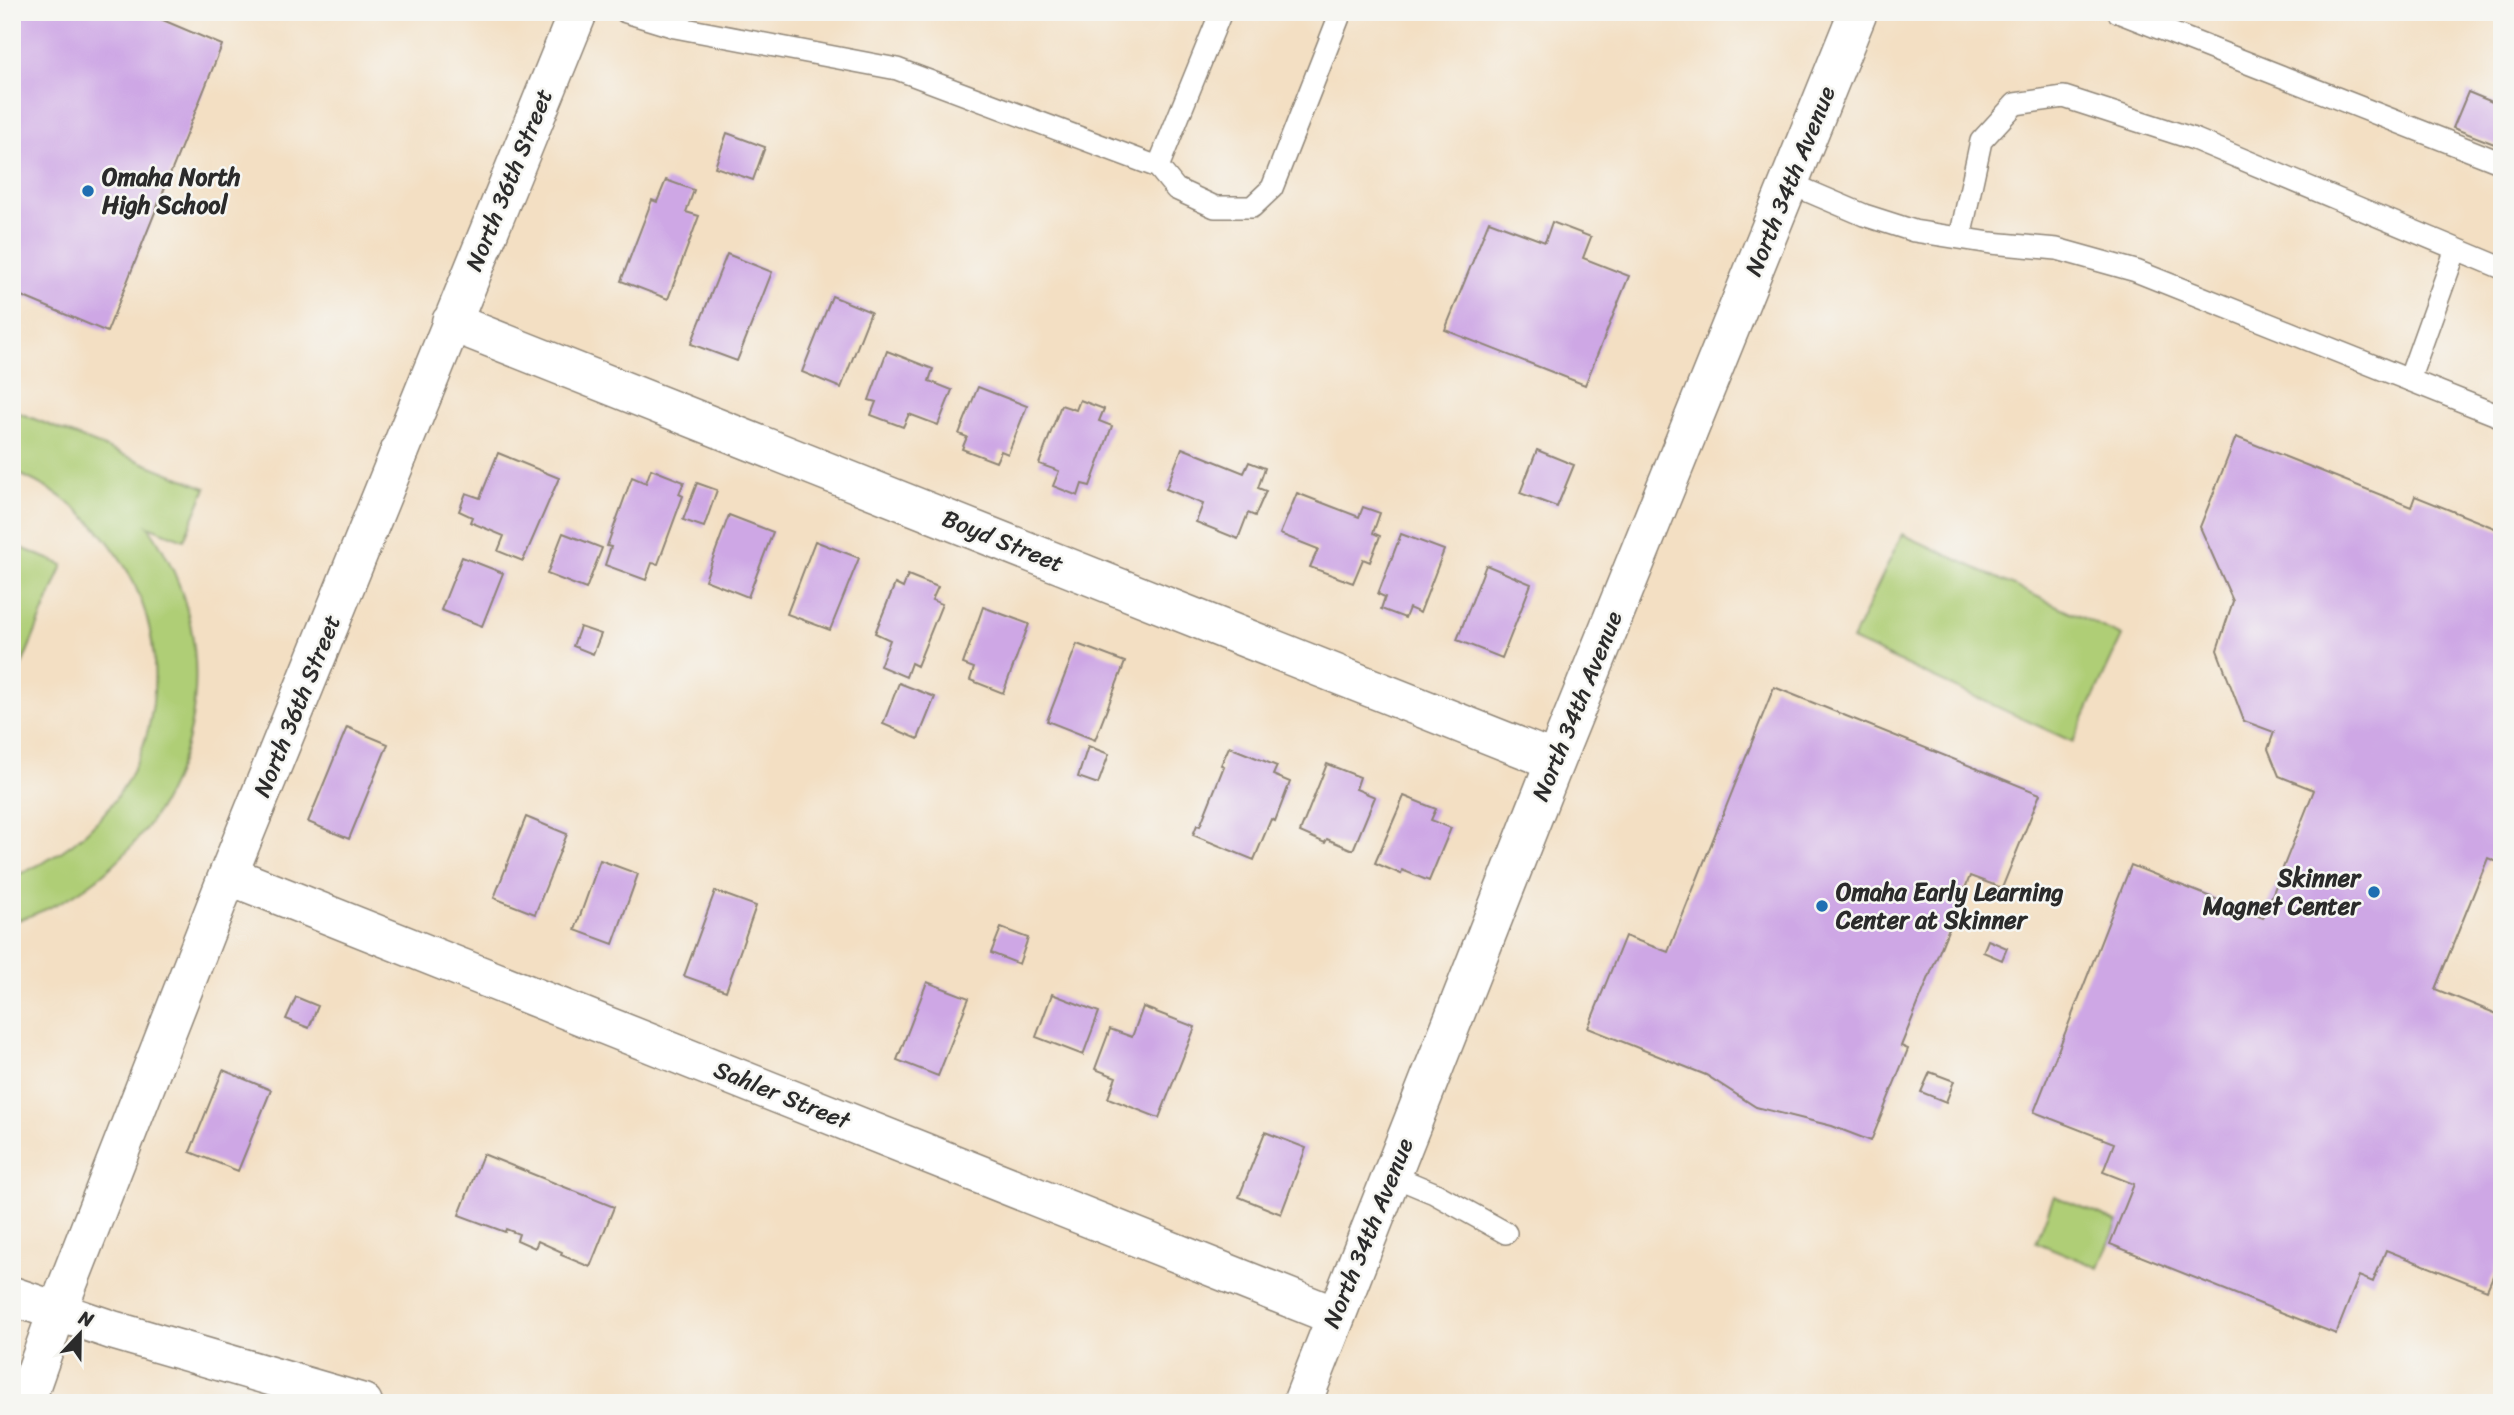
<svg xmlns="http://www.w3.org/2000/svg" width="2514" height="1415" font-family="Sriracha,sans-serif">
  <style>
    .green { fill: #afce76; stroke: #6d7c50; stroke-width: 2 }
    .building { fill: #cea7e5 }
    .lines { fill: none; stroke-linecap: round; stroke-linejoin: round }
    .service-casing { stroke: #8f8577; stroke-width: 24 }
    .minor-casing { stroke: #8f8577; stroke-width: 41 }
    .tertiary-casing { stroke: #8f8577; stroke-width: 41 }
    .service { stroke: #fff; stroke-width: 21 }
    .minor { stroke: #fff; stroke-width: 38 }
    .tertiary { stroke: #fff; stroke-width: 38 }
    .poi-dot { fill: #1f6fb2; stroke: #f6f6f2; stroke-width: 2.5 }
    .labels { text-anchor: middle; dominant-baseline: central; stroke-width: 5; stroke-linejoin: round; paint-order: stroke }
    .poi-label { font-size: 24px; font-weight: bold; fill: #2b2b2b; stroke: #f6f6f2; text-anchor: start }
    .street-label { font-size: 24px; fill: #2b2b2b; stroke: #f6f6f2 }
  </style>
  <rect width="100%" height="100%" fill="#f6f6f2"/>
  <filter id="ink" filterUnits="userSpaceOnUse"><feTurbulence type="fractalNoise" baseFrequency=".0143" numOctaves="2"/><feDisplacementMap in="SourceGraphic" scale="14" xChannelSelector="R" yChannelSelector="G"/><feConvolveMatrix kernelMatrix="1 2 1 2 8 2 1 2 1" color-interpolation-filters="sRGB"/></filter>
  <filter id="wash" filterUnits="userSpaceOnUse"><feTurbulence type="fractalNoise" baseFrequency=".00686" numOctaves="4" result="noise"/><feDisplacementMap in="SourceGraphic" scale="28" xChannelSelector="R" yChannelSelector="G"/><feGaussianBlur stdDeviation="1.57" result="paint"/><feColorMatrix in="noise" values="0 0 0 0 0 0 0 0 0 0 0 0 0 0 0 0 0 1.4 0 .05"/><feComposite in="paint" operator="in"/></filter>
  <g filter="url(#wash)">
    <rect width="100%" height="100%" fill="#f3dfc3"/>
    <path class="green" d="M12,410L206,488L184,540L148,526C233,647 201,815 75,894C56,906 34,915 12,922V877C204,804 200,546 12,471Z
      M1902,534L2122,636L2073,742L1852,640Z
      M12,544L63,565L12,689Z
      M2054,1196L2118,1222L2099,1268L2036,1242Z"/>
    <g id="blocks">
      <path class="building" d="M12,12H144L222,45L107,332L12,292Z
        M2468,92L2502,106V147L2453,128Z
        M727,133L765,147L753,180L715,167Z
        M666,180L694,190L686,212L699,216L668,299L621,281L652,200L657,202Z
        M1489,221L1545,242L1552,222L1591,237L1583,258L1629,276L1585,385L1445,330Z
        M727,254L772,272L737,361L691,344Z
        M832,296L871,312L841,388L802,372Z
        M887,351L933,369L929,381L952,390L938,425L909,414L903,427L871,415L876,402L869,400Z
        M978,387L1027,406L1008,454L1001,451L996,462L962,449L967,437L959,434Z
        M1080,400L1104,409L1099,421L1112,426L1090,486L1082,484L1078,496L1053,486L1059,471L1039,464L1061,405L1076,410Z
        M2236,437L2411,507L2415,496L2502,531V864L2488,858L2435,989L2502,1016V1255L2487,1290L2386,1250L2373,1282L2359,1276L2336,1334L2110,1244L2134,1184L2103,1172L2114,1143L2034,1112L2131,865L2263,918L2314,790L2279,776L2268,749L2274,732L2244,721L2217,650L2233,601L2200,527Z
        M1182,448L1244,473L1249,462L1265,468L1258,488L1266,491L1255,516L1248,513L1238,539L1196,522L1203,504L1166,489Z
        M1537,450L1574,465L1557,507L1520,493Z
        M498,453L559,478L523,561L498,551L504,536L470,522L472,517L459,511L466,493L480,498Z
        M651,469L684,482L679,494L683,496L658,564L652,563L646,580L605,565L611,547L607,546L632,477L646,483Z
        M697,483L717,490L704,527L683,520Z
        M1297,493L1359,517L1363,507L1380,513L1373,533L1380,536L1370,562L1363,559L1353,583L1310,567L1318,549L1280,534Z
        M729,515L773,532L748,597L705,580Z
        M563,533L602,548L586,589L547,574Z
        M1401,534L1444,550L1420,613L1409,608L1405,618L1381,609L1385,597L1378,594Z
        M815,541L859,558L830,630L787,614Z
        M462,557L503,573L482,626L441,610Z
        M1486,565L1531,584L1502,658L1457,640Z
        M908,575L938,587L932,600L942,604L917,666L911,663L906,677L880,666L890,640L875,633L895,584L903,588Z
        M983,607L1029,624L1003,693L970,680L974,668L963,664Z
        M580,627L601,634L593,654L573,646Z
        M1077,644L1125,662L1095,740L1047,721Z
        M899,683L935,697L918,739L883,724Z
        M1774,687L2040,794L2002,888L1970,876L1901,1046L1908,1049L1871,1141L1832,1126L1756,1107L1706,1075L1588,1028L1625,936L1668,952Z
        M347,727L388,744L349,839L308,822Z
        M1088,746L1109,754L1098,784L1078,777Z
        M1229,747L1277,766L1273,775L1290,782L1275,821L1271,819L1254,860L1193,835L1197,825L1200,826L1224,766L1221,765Z
        M1327,764L1360,777L1356,789L1375,797L1353,850L1327,839L1325,843L1300,832Z
        M1404,796L1436,809L1431,820L1451,828L1429,881L1402,870L1401,874L1375,863Z
        M526,817L567,834L535,914L494,898Z
        M600,860L638,874L613,944L575,930Z
        M715,891L756,906L726,991L684,976Z
        M1001,928L1028,938L1019,964L991,953Z
        M1988,940L2007,948L2002,960L1983,952Z
        M927,982L969,998L938,1076L897,1060Z
        M1052,994L1099,1012L1083,1055L1036,1037Z
        M296,997L318,1006L309,1028L286,1019Z
        M1143,1007L1195,1027L1159,1118L1108,1098L1116,1077L1095,1069L1110,1029L1132,1037Z
        M223,1070L271,1090L238,1171L190,1152Z
        M1930,1072L1954,1081L1946,1102L1921,1092Z
        M1265,1132L1306,1148L1281,1214L1239,1197Z
        M483,1154L614,1207L590,1267L561,1255L562,1252L538,1241L535,1248L517,1240L519,1234L506,1229L505,1232L459,1215Z"/>
    </g>
  </g>
  <g filter="url(#ink)">
    <use href="#blocks" fill-opacity="0" stroke="#8f8577" stroke-width="2"/>
    <g class="lines">
      <defs>
        <path id="service" d="M626,12L675,27L897,69L1158,167L1221,12
          M2118,12L2502,163
          M1158,167L1176,189L1215,207H1252L1272,188L1341,12
          M1789,183L1864,215L1914,231L1991,243L2057,249L2136,271L2502,417
          M1960,238L1981,141L2015,104L2064,97L2194,139L2502,268
          M2409,380L2456,249
          M1391,1175L1434,1193L1506,1233"/>
        <path id="minor" d="M451,322L1555,761
          M228,875L1335,1316
          M25,1403L57,1312L228,875L578,12
          M1302,1403L1555,761L1858,12"/>
        <path id="tertiary" d="M12,1296L112,1330L363,1403"/>
      </defs>
      <use href="#service" class="service-casing"/>
      <use href="#minor" class="minor-casing"/>
      <use href="#tertiary" class="tertiary-casing"/>
      <use href="#service" class="service"/>
      <use href="#minor" class="minor"/>
      <use href="#tertiary" class="tertiary"/>
    </g>
  </g>
  <g class="poi-dot">
    <circle cx="88" cy="191" r="7"/>
    <circle cx="2374" cy="892" r="7"/>
    <circle cx="1822" cy="906" r="7"/>
  </g>
  <g class="labels">
    <g class="poi-label">
      <text x="102" y="177">Omaha North<tspan x="102" dy="28">High School</tspan></text>
      <text x="2360" y="878" text-anchor="end">Skinner<tspan x="2360" dy="28">Magnet Center</tspan></text>
      <text x="1836" y="892">Omaha Early Learning<tspan x="1836" dy="28">Center at Skinner</tspan></text>
    </g>
    <g class="street-label">
      <text transform="translate(509 180) rotate(-68)">North 36th Street</text>
      <text transform="translate(1790 181) rotate(-68)">North 34th Avenue</text>
      <text transform="translate(1003 541) rotate(22)">Boyd Street</text>
      <text transform="translate(297 706) rotate(-68)">North 36th Street</text>
      <text transform="translate(1577 706) rotate(-68)">North 34th Avenue</text>
      <text transform="translate(782 1095) rotate(22)">Sahler Street</text>
      <text transform="translate(1368 1233) rotate(-68)">North 34th Avenue</text>
    </g>
  </g>
  <rect width="2514" height="1415" fill="none" stroke="#f6f6f2" stroke-width="42"/>
  <g transform="translate(80 1334) rotate(22)" stroke="#f6f6f2" stroke-width="5" paint-order="stroke">
  <path d="M0-5L12 26L0 18L-12 26Z" fill="#2b2b2b"/>
  <text y="-10" font-size="19" font-weight="bold" text-anchor="middle" fill="#2b2b2b">N</text>
  </g>
</svg>
